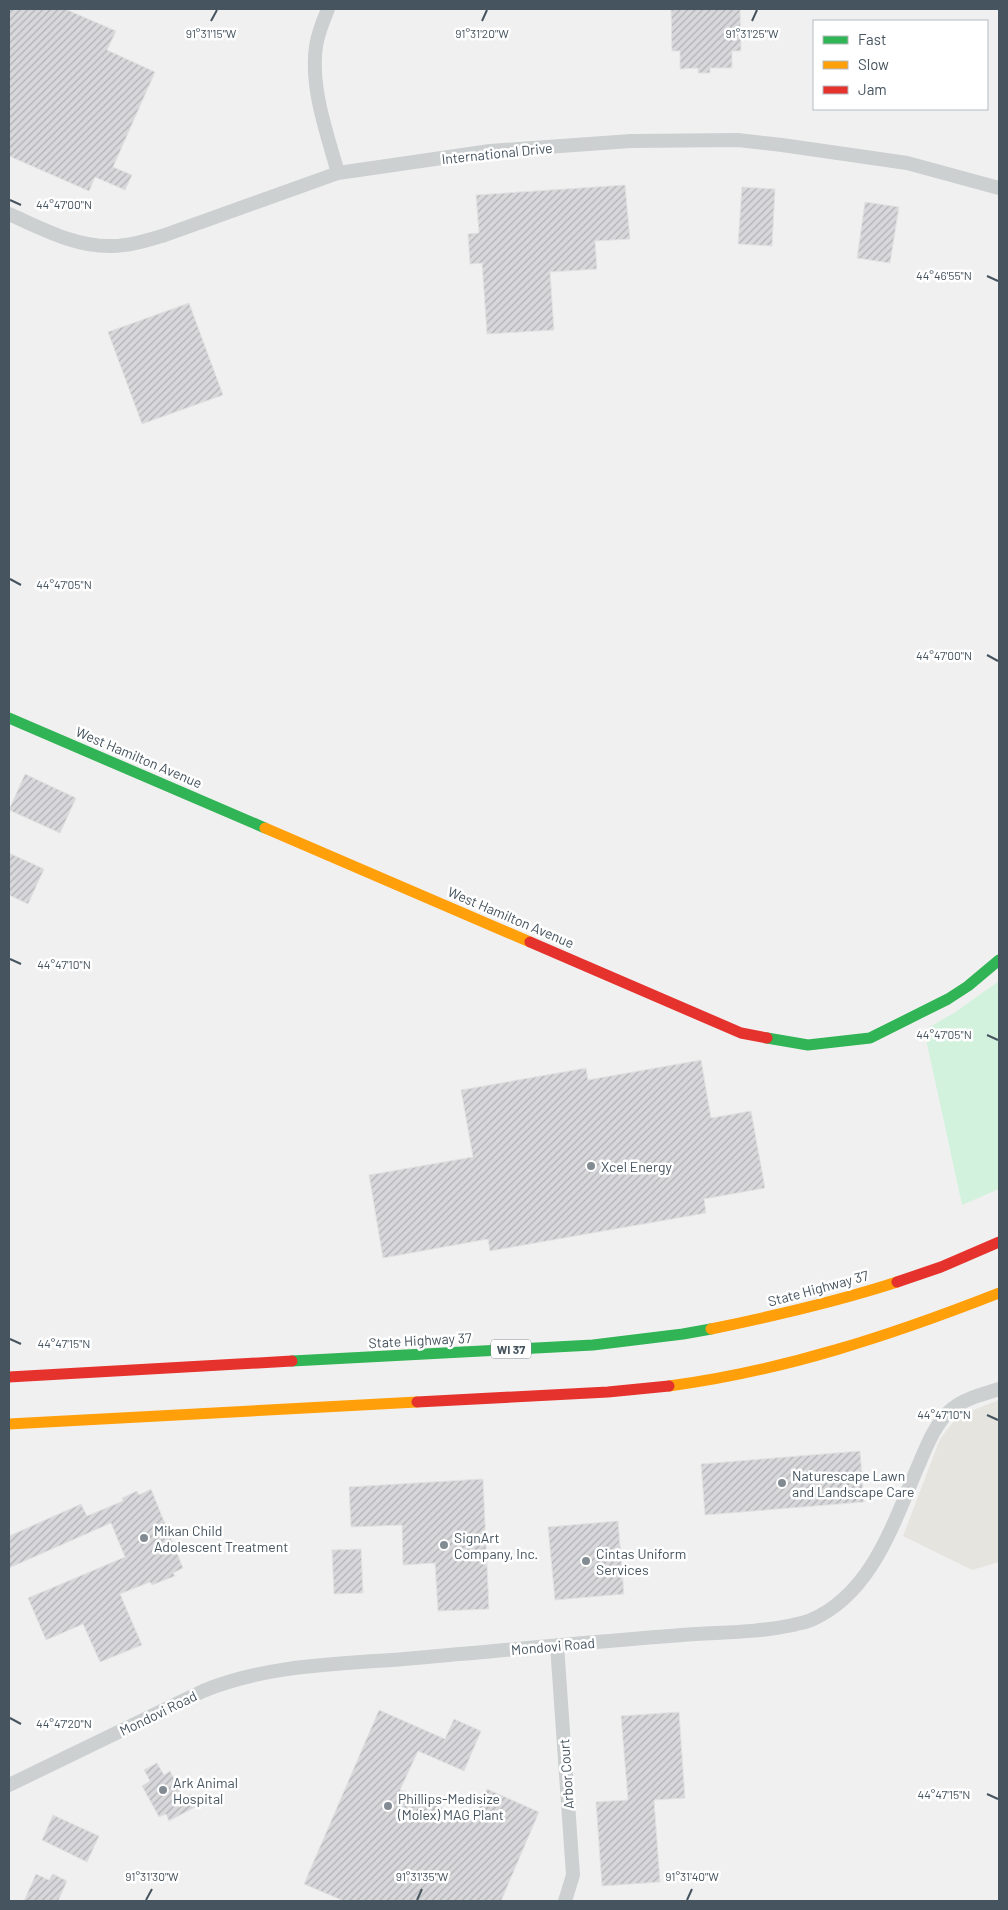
<svg xmlns="http://www.w3.org/2000/svg" width="1008" height="1910" font-family="Barlow,sans-serif">
  <style>
    .commercial { fill: #e6e4de }
    .green { fill: #d3f2de }
    .building { fill: url(#building-hatch); stroke: #e2e2e3 }
    .lines { fill: none; stroke-linecap: round; stroke-linejoin: round }
    .street { stroke: #ccd0d1; stroke-width: 14 }
    .fast { stroke: #30b455; stroke-width: 11 }
    .slow { stroke: #ff9f0a; stroke-width: 11 }
    .jam { stroke: #e5322d; stroke-width: 11 }
    .ticks { fill: none; stroke: #46545f; stroke-width: 2 }
    .poi-dot { fill: #828b92; stroke: #fff; stroke-width: 2 }
    .labels { text-anchor: middle; dominant-baseline: central; stroke-width: 5; stroke-linejoin: round; paint-order: stroke }
    .shield { fill: #fff; stroke: #7e878f; stroke-width: 1 }
    .shield-label { font-size: 12px; font-weight: bold; fill: #46545f }
    .street-label { font-size: 14px; fill: #46545f; stroke: #fff }
    .poi-label { font-size: 14px; fill: #46545f; stroke: #fff; text-anchor: start }
    .ticks-label { font-size: 12px; text-anchor: middle; fill: #46545f; stroke: #fff; stroke-width: 5; stroke-linejoin: round; paint-order: stroke }
  </style>
  <defs>
    <pattern id="building-hatch" width="6" height="6" patternUnits="userSpaceOnUse" patternTransform="scale(1.25)"><rect width="6" height="6" fill="#d8d8db"/><path d="M-1 1l2-2M0 6l6-6M5 7l2-2" fill="none" stroke="#b1b2b5"/></pattern>
  </defs>
  <rect width="100%" height="100%" fill="#f1f0f0"/>
  <path class="commercial" d="M999,1400V1562L972,1570L903,1536L940,1439L958,1416Z"/>
  <path class="green" d="M999,981V1189L962,1205L924,1030L954,1013Z"/>
  <path class="building" d="M9,9H65L116,31L107,50L155,72L113,167L132,175L125,190L95,177L89,191L9,156Z
    M671,9H740L741,51H732V68H710V73H698V68L680,69V51H672Z
    M625,185L630,239L595,241L597,269L550,272L554,330L487,334L482,263L470,264L468,234L479,233L476,195Z
    M742,187L775,189L772,246L738,244Z
    M865,202L899,207L890,263L857,258Z
    M189,303L223,395L142,424L108,332Z
    M25,774L76,798L60,833L9,810Z
    M9,853L44,869L28,904L9,895Z
    M701,1060L711,1118L751,1111L765,1188L704,1199L706,1213L490,1251L488,1239L383,1258L369,1175L473,1157L461,1090L586,1068L588,1080Z
    M860,1451L864,1502L705,1515L701,1464Z
    M483,1479L489,1609L438,1611L435,1563L403,1565L402,1525L351,1527L349,1487Z
    M151,1489L183,1568L173,1573L175,1576L152,1585L150,1582L120,1594L142,1645L100,1662L83,1624L46,1640L28,1598L125,1557L111,1523L9,1568V1536L81,1504L87,1516L123,1501L122,1498L137,1491L139,1495Z
    M618,1521L624,1594L555,1600L548,1527Z
    M361,1549L363,1593L334,1594L332,1550Z
    M379,1710L445,1739L454,1719L481,1731L464,1771L418,1751L400,1790L473,1821L487,1789L539,1812L501,1901H344L304,1884Z
    M679,1712L685,1798L654,1800L660,1882L602,1886L596,1802L628,1800L621,1716Z
    M157,1763L164,1775L170,1771L184,1798L191,1794L197,1806L169,1821L166,1814L159,1817L142,1786L150,1781L144,1770Z
    M53,1815L99,1836L87,1862L42,1840Z
    M36,1874L49,1880L53,1874L67,1881L58,1901H24Z"/>
  <g class="lines">
    <path class="street" d="M328,9C323,21 318,33 316,46C310,88 327,133 338,173
      M9,214C41,228 75,247 112,246C130,246 148,240 165,235L338,173L490,151L631,141L738,140L782,145L907,163L999,188
      M557,1645L573,1875L565,1901
      M9,1785L203,1691C265,1665 338,1664 404,1659C497,1651 589,1642 682,1635C719,1632 756,1633 793,1625C799,1623 805,1623 811,1620C873,1593 894,1521 919,1464C927,1445 936,1422 952,1409C965,1398 984,1394 999,1389"/>
    <path class="fast" d="M9,718L265,828
      M767,1038L808,1045L870,1038L948,999L968,986L999,960
      M292,1361L593,1345L683,1334L711,1329"/>
    <path class="slow" d="M265,828L530,942
      M711,1329C774,1316 836,1302 897,1282
      M669,1386C783,1371 892,1335 999,1293
      M9,1424L417,1402"/>
    <path class="jam" d="M530,942L741,1033L767,1038
      M897,1282L941,1267L999,1242
      M9,1377L292,1361
      M417,1402L608,1392L669,1386"/>
  </g>
  <path class="ticks" d="M211,21L217,10M482,21L487,10M752,21L757,10M10,200L21,205M987,276L998,281M10,579L21,585M987,655L998,661M10,959L21,964M987,1035L998,1040M10,1339L21,1344M987,1415L998,1420M10,1718L21,1724M987,1794L998,1799M146,1900L152,1889M417,1900L422,1889M687,1900L692,1889"/>
  <g class="poi-dot">
    <circle cx="591" cy="1166" r="5"/>
    <circle cx="782" cy="1483" r="5"/>
    <circle cx="144" cy="1538" r="5"/>
    <circle cx="444" cy="1545" r="5"/>
    <circle cx="586" cy="1561" r="5"/>
    <circle cx="163" cy="1790" r="5"/>
    <circle cx="388" cy="1806" r="5"/>
  </g>
  <g class="labels">
    <rect class="shield" x="491" y="1339.5" width="40" height="19" rx="4"/>
    <g class="shield-label">
      <text x="511" y="1349">WI 37</text>
    </g>
    <g class="street-label">
      <text transform="translate(497 153) rotate(-6)">International Drive</text>
      <text transform="translate(139 757) rotate(23)">West Hamilton Avenue</text>
      <text transform="translate(511 917) rotate(23)">West Hamilton Avenue</text>
      <text transform="translate(818 1288) rotate(-15)">State Highway 37</text>
      <text transform="translate(420 1340) rotate(-3)">State Highway 37</text>
      <text transform="translate(553 1646) rotate(-5)">Mondovi Road</text>
      <text transform="translate(158 1713) rotate(-26)">Mondovi Road</text>
      <text transform="translate(566 1774) rotate(-94)">Arbor Court</text>
    </g>
    <g class="poi-label">
      <text x="601" y="1166">Xcel Energy</text>
      <text x="792" y="1475">Naturescape Lawn<tspan x="792" dy="16">and Landscape Care</tspan></text>
      <text x="154" y="1530">Mikan Child<tspan x="154" dy="16">Adolescent Treatment</tspan></text>
      <text x="454" y="1537">SignArt<tspan x="454" dy="16">Company, Inc.</tspan></text>
      <text x="596" y="1553">Cintas Uniform<tspan x="596" dy="16">Services</tspan></text>
      <text x="173" y="1782">Ark Animal<tspan x="173" dy="16">Hospital</tspan></text>
      <text x="398" y="1798">Phillips-Medisize<tspan x="398" dy="16">(Molex) MAG Plant</tspan></text>
    </g>
  </g>
  <g class="ticks-label">
    <text x="211" y="38">91°31'15"W</text>
    <text x="482" y="38">91°31'20"W</text>
    <text x="752" y="38">91°31'25"W</text>
    <text x="64" y="209">44°47'00"N</text>
    <text x="944" y="280">44°46'55"N</text>
    <text x="64" y="589">44°47'05"N</text>
    <text x="944" y="660">44°47'00"N</text>
    <text x="64" y="969">44°47'10"N</text>
    <text x="944" y="1039">44°47'05"N</text>
    <text x="64" y="1348">44°47'15"N</text>
    <text x="944" y="1419">44°47'10"N</text>
    <text x="64" y="1728">44°47'20"N</text>
    <text x="944" y="1799">44°47'15"N</text>
    <text x="152" y="1881">91°31'30"W</text>
    <text x="422" y="1881">91°31'35"W</text>
    <text x="692" y="1881">91°31'40"W</text>
  </g>
  <rect width="1008" height="1910" fill="none" stroke="#46545f" stroke-width="20"/>
  <rect x="813" y="20" width="175" height="90" fill="#ffffff" stroke="#b5bbbf"/>
  <rect x="823" y="36" width="25" height="8" fill="#30b455" stroke="#b5bbbf"/>
  <text x="858" y="45" font-size="15" fill="#46545f">Fast</text>
  <rect x="823" y="61" width="25" height="8" fill="#ff9f0a" stroke="#b5bbbf"/>
  <text x="858" y="70" font-size="15" fill="#46545f">Slow</text>
  <rect x="823" y="86" width="25" height="8" fill="#e5322d" stroke="#b5bbbf"/>
  <text x="858" y="95" font-size="15" fill="#46545f">Jam</text>
</svg>
